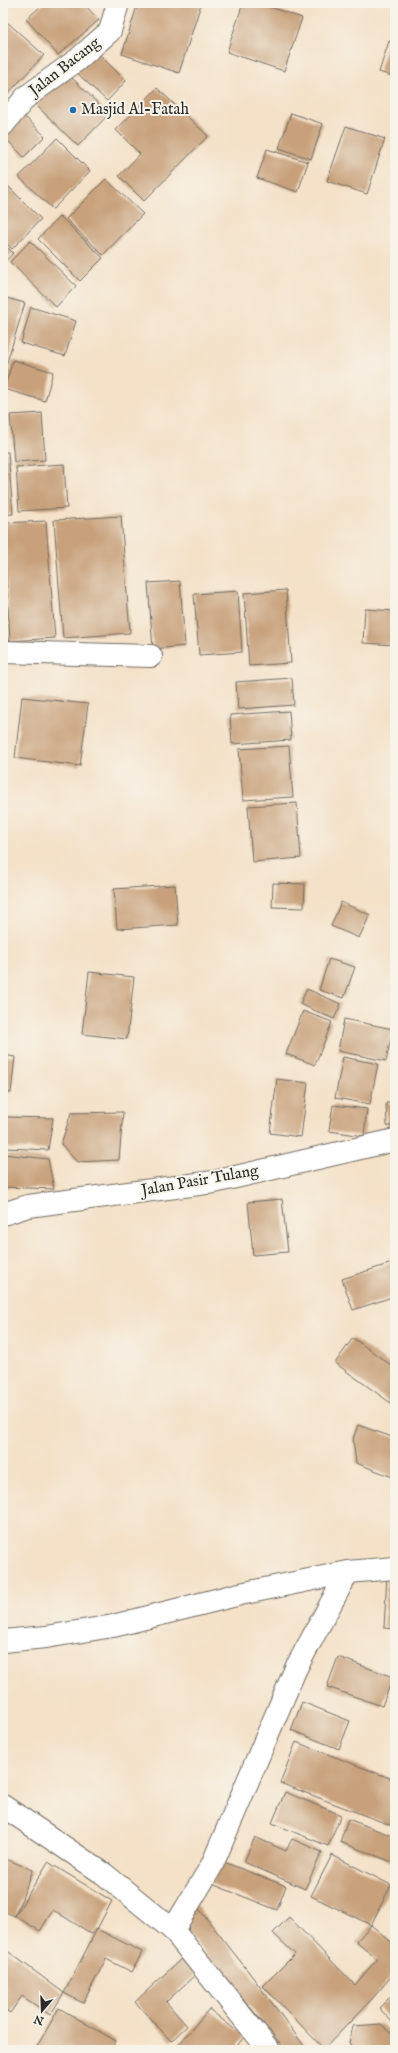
<svg xmlns="http://www.w3.org/2000/svg" width="398" height="2053" font-family="'IM FELL English',serif">
  <style>
    .building { fill: #c8a17b }
    .lines { fill: none; stroke-linecap: round; stroke-linejoin: round }
    .minor-casing { stroke: #716b62; stroke-width: 24 }
    .minor { stroke: #fff; stroke-width: 22 }
    .poi-dot { fill: #1f6fb2; stroke: #f7f3e8; stroke-width: 1.5 }
    .labels { text-anchor: middle; dominant-baseline: central; stroke-width: 4; stroke-linejoin: round; paint-order: stroke }
    .street-label { font-size: 16px; fill: #2b2b2b; stroke: #f7f3e8 }
    .poi-label { font-size: 16px; fill: #2b2b2b; stroke: #f7f3e8; text-anchor: start }
  </style>
  <rect width="100%" height="100%" fill="#f7f3e8"/>
  <filter id="ink" filterUnits="userSpaceOnUse"><feTurbulence type="fractalNoise" baseFrequency=".025" numOctaves="2"/><feDisplacementMap in="SourceGraphic" scale="8" xChannelSelector="R" yChannelSelector="G"/><feConvolveMatrix kernelMatrix="1 2 1 2 8 2 1 2 1" color-interpolation-filters="sRGB"/></filter>
  <filter id="wash" filterUnits="userSpaceOnUse"><feTurbulence type="fractalNoise" baseFrequency=".012" numOctaves="4" result="noise"/><feDisplacementMap in="SourceGraphic" scale="16" xChannelSelector="R" yChannelSelector="G"/><feGaussianBlur stdDeviation="0.9" result="paint"/><feColorMatrix in="noise" values="0 0 0 0 0 0 0 0 0 0 0 0 0 0 0 0 0 1.4 0 .05"/><feComposite in="paint" operator="in"/></filter>
  <g filter="url(#wash)">
    <rect width="100%" height="100%" fill="#f4e1c8"/>
    <g id="blocks">
      <path class="building" d="M45,3H83L99,20L58,55L26,19Z
        M138,3L201,4L179,73L122,54Z
        M243,3H258L302,18L284,71L227,52Z
        M7,22L44,55L3,99V26Z
        M389,41L395,43V77L379,72Z
        M97,52L126,81L107,101L77,73Z
        M67,73L109,114L78,146L36,105Z
        M157,88L208,136L144,201L119,176L140,154L116,130Z
        M20,112L45,136L24,157L3,136V129Z
        M291,113L323,124L311,159L279,148Z
        M346,126L385,139L367,194L327,181Z
        M57,138L90,171L53,209L19,177Z
        M267,149L308,162L298,192L257,178Z
        M106,179L143,214L103,255L66,219Z
        M3,181L41,219L12,249L3,240Z
        M60,216L103,258L80,281L38,239Z
        M30,241L76,286L56,307L10,262Z
        M3,243L13,253L3,264Z
        M3,297L25,303L3,375Z
        M31,307L76,321L65,356L21,343Z
        M13,360L53,372L45,401L4,389Z
        M42,413L45,460L14,462L10,415Z
        M3,452H8L13,514L3,515Z
        M64,464L67,508L19,511L16,467Z
        M121,516L130,633L63,638L54,520Z
        M46,521L55,638L10,641L3,523Z
        M180,581L185,646L153,649L148,583Z
        M286,590L291,663L249,666L244,593Z
        M238,591L242,652L199,655L194,594Z
        M365,609L395,611V645L363,643Z
        M3,610L7,643H3Z
        M292,678L294,705L238,709L236,682Z
        M22,697L88,704L80,766L15,758Z
        M289,711L291,740L232,744L230,715Z
        M289,746L293,797L243,800L239,749Z
        M297,803L301,858L252,862L248,806Z
        M273,883L305,884L304,908L272,907Z
        M175,885L178,925L117,929L114,889Z
        M341,902L370,915L359,938L331,926Z
        M329,959L355,967L344,998L319,990Z
        M89,972L134,977L127,1039L82,1034Z
        M307,989L341,1004L334,1019L300,1004Z
        M303,1011L332,1022L315,1065L286,1054Z
        M344,1019L393,1029L386,1061L338,1051Z
        M3,1055L15,1057L11,1093L3,1092Z
        M343,1057L378,1064L370,1104L335,1098Z
        M277,1079L308,1083L301,1137L270,1133Z
        M386,1103H395V1126H387Z
        M333,1105L367,1109L364,1136L329,1131Z
        M123,1112L119,1160L77,1162L61,1144L71,1113Z
        M3,1117L53,1118L48,1150L5,1148Z
        M3,1154L48,1159L54,1189L3,1187Z
        M282,1199L288,1252L253,1255L248,1202Z
        M395,1262V1296L353,1310L342,1279Z
        M353,1338L395,1368V1406L335,1363Z
        M358,1425L395,1438V1478L356,1463L353,1439Z
        M387,1575H395V1629L384,1628Z
        M338,1657L393,1677L382,1706L327,1687Z
        M302,1702L350,1721L339,1749L291,1730Z
        M296,1742L395,1780V1827L280,1783Z
        M285,1792L341,1815L328,1846L272,1823Z
        M348,1819L395,1837V1863L340,1842Z
        M255,1837L286,1851L292,1839L322,1852L305,1889L244,1862Z
        M332,1855L391,1885L371,1925L311,1896Z
        M3,1858L33,1870L15,1916L48,1862L112,1901L97,1929L92,1934L53,1910L40,1931L15,1916L3,1911Z
        M221,1861L286,1886L277,1910L212,1884Z
        M192,1900L248,1971L305,2047L302,2050H286L188,1933Z
        M289,1917L355,1985L377,1959L356,1942L371,1925L395,1945V1972L372,1999L324,2049L263,1986L295,1954L273,1933Z
        M97,1929L142,1952L132,1972L106,1959L83,2003L64,1993Z
        M6,1950L64,1993L50,2015L22,1996L10,2013L3,2008V1955Z
        M182,1958L197,1973L166,2002L187,2026L171,2041L135,2002Z
        M395,1992V2025L379,2008Z
        M59,2008L116,2041L111,2050H35Z
        M209,2009L244,2037L234,2050H174Z
        M381,2024L395,2038V2050H356L349,2043L353,2026Z"/>
    </g>
  </g>
  <g filter="url(#ink)">
    <use href="#blocks" fill-opacity="0" stroke="#716b62" stroke-width="1"/>
    <g class="lines">
      <defs>
        <path id="minor" d="M3,125L26,97L77,60L110,31L118,3
          M3,652L151,656
          M3,1214L28,1206L214,1182L395,1140
          M3,1641L46,1637L113,1626L240,1594L348,1572L395,1568
          M3,1806L104,1874L173,1930L269,2050
          M173,1930L212,1865L296,1668L348,1572"/>
      </defs>
      <use href="#minor" class="minor-casing"/>
      <use href="#minor" class="minor"/>
    </g>
  </g>
  <circle class="poi-dot" cx="73" cy="110" r="4"/>
  <g class="labels">
    <g class="street-label">
      <text transform="translate(65 67) rotate(-38)">Jalan Bacang</text>
      <text transform="translate(200 1181) rotate(-10)">Jalan Pasir Tulang</text>
    </g>
    <g class="poi-label">
      <text x="81" y="110">Masjid Al-Fatah</text>
    </g>
  </g>
  <rect width="398" height="2053" fill="none" stroke="#f7f3e8" stroke-width="16"/>
  <g transform="translate(42 2011) rotate(199)" stroke="#f7f3e8" stroke-width="3" paint-order="stroke">
  <path d="M0-3L7 15L0 10L-7 15Z" fill="#2b2b2b"/>
  <text y="-6" font-size="11" font-weight="bold" text-anchor="middle" fill="#2b2b2b">N</text>
  </g>
</svg>
